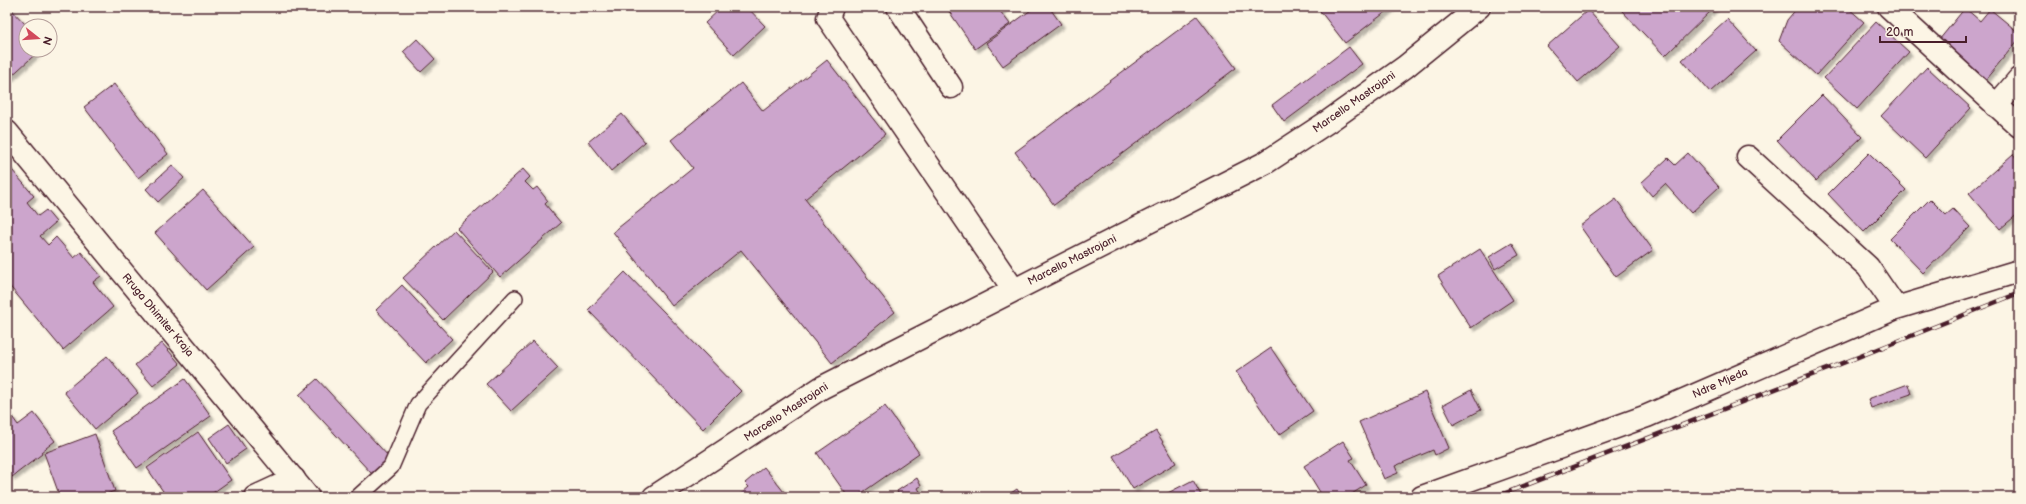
<svg xmlns="http://www.w3.org/2000/svg" width="2026" height="504" font-family="'Balsamiq Sans',sans-serif">
  <style>
    .building { fill: #cca5cc; stroke: #4a1f2b; filter: url(#shadow) }
    .lines { fill: none; stroke-linecap: round; stroke-linejoin: round }
    .lane-casing { stroke: #4a1f2b; stroke-width: 18 }
    .street-casing { stroke: #4a1f2b; stroke-width: 25 }
    .secondary-casing { stroke: #4a1f2b; stroke-width: 25 }
    .lane { stroke: #fcf5e5; stroke-width: 15 }
    .street { stroke: #fcf5e5; stroke-width: 22 }
    .secondary { stroke: #fcf5e5; stroke-width: 22 }
    .rail-casing { stroke: #4a1f2b; stroke-width: 4.5 }
    .rail { stroke: #fcf5e5; stroke-width: 3; stroke-dasharray: 9; stroke-linecap: butt }
    .labels { text-anchor: middle; dominant-baseline: central; stroke-width: 3; stroke-linejoin: round; paint-order: stroke }
    .street-label { font-size: 11px; fill: #4a1f2b; stroke: #fcf5e5 }
  </style>
  <defs>
    <filter id="shadow"><feDropShadow dx="3.5" dy="3.5" stdDeviation="1" flood-color="#0004"/></filter>
  </defs>
  <rect width="100%" height="100%" fill="#fcf5e5"/>
  <filter id="ink" filterUnits="userSpaceOnUse"><feTurbulence type="fractalNoise" baseFrequency=".025" numOctaves="2"/><feDisplacementMap in="SourceGraphic" scale="8" xChannelSelector="R" yChannelSelector="G"/><feConvolveMatrix kernelMatrix="1 2 1 2 8 2 1 2 1" color-interpolation-filters="sRGB"/></filter>
  <g filter="url(#ink)">
    <path class="building" d="M7,7H9L27,26L26,50H40L7,80Z
      M722,7H747L765,26L734,55L705,23Z
      M946,7H1006L1000,11L1010,24L975,49Z
      M1035,7H1049L1061,24L1003,66L986,43Z
      M1317,7H1390L1391,8L1345,43Z
      M1625,7H1715L1665,56L1621,10Z
      M1798,7H1847L1864,22L1816,75L1779,41L1787,20Z
      M2008,7H2019V16Z
      M1965,8L1980,21L1990,9L2019,33V39L1986,79L1939,40Z
      M1588,10L1620,46L1578,82L1547,46Z
      M1197,16L1236,68L1054,205L1015,152Z
      M1727,19L1756,51L1710,92L1682,60Z
      M1876,22L1909,52L1857,109L1824,78Z
      M417,39L435,59L421,72L403,52Z
      M1349,47L1362,64L1284,122L1272,105Z
      M827,60L885,134L805,199L895,312L832,363L741,250L672,306L613,232L693,168L671,140L741,83L763,111Z
      M1927,67L1971,108L1925,158L1881,116Z
      M114,84L168,154L138,178L84,107Z
      M1822,95L1862,137L1816,181L1777,140Z
      M622,114L645,142L611,171L588,142Z
      M1688,153L1719,187L1691,213L1665,184L1652,196L1641,183L1668,158L1675,165Z
      M1869,153L1906,190L1864,232L1828,194Z
      M2013,154L2019,161V213L2000,229L1969,193Z
      M7,164L34,196L27,202L38,216L46,210L56,222L40,236L48,245L56,237L74,258L81,252L101,276L93,282L113,307L63,350L7,283Z
      M172,165L184,178L158,202L146,189Z
      M523,169L530,177L525,182L533,190L537,187L548,201L545,204L561,223L500,277L457,228Z
      M203,190L254,247L206,290L155,233Z
      M1616,199L1653,250L1616,277L1580,226Z
      M1930,199L1946,215L1953,209L1970,227L1923,273L1890,239Z
      M454,230L493,272L443,320L403,278Z
      M1512,243L1519,255L1495,269L1489,257Z
      M1480,249L1513,300L1471,328L1438,276Z
      M625,272L741,391L703,429L588,310Z
      M402,285L452,339L426,363L376,310Z
      M533,341L558,368L511,411L486,384Z
      M162,343L180,364L153,386L135,365Z
      M1271,348L1313,411L1279,435L1236,372Z
      M107,356L138,393L95,429L64,392Z
      M185,379L211,416L137,468L111,431Z
      M317,379L390,458L372,474L299,395Z
      M1908,384L1911,394L1871,408L1868,399Z
      M1471,390L1481,410L1453,425L1443,405Z
      M1425,392L1449,448L1435,455L1433,450L1395,466L1398,473L1384,479L1359,422Z
      M885,406L919,453L856,497H848L817,453Z
      M8,411L18,425L34,413L55,441L41,452L42,454L12,477L7,470Z
      M229,424L246,449L226,463L209,438Z
      M1156,431L1176,463L1133,489L1113,456Z
      M198,432L231,480L207,497H167L147,468Z
      M95,434L115,491L97,497H60L44,453Z
      M1343,441L1354,458L1350,460L1366,485L1347,497H1323L1304,466Z
      M764,467L788,497H737L749,487L745,483Z
      M917,478L921,486L918,488L923,497H893L898,493L897,491Z
      M1193,480L1202,497H1160Z
      M1017,489L1022,497H1005Z"/>
    <g class="lines">
      <defs>
        <path id="lane" d="M358,497L391,467L418,404L515,298"/>
        <path id="street" d="M832,7L828,18L1014,290
          M898,7L951,87
          M1889,7L2019,126
          M1996,106L2019,79
          M1748,157L1868,267L1896,308
          M255,497L294,479
          M654,497L821,388L1265,163L1329,121L1405,67L1479,7
          M1422,497L1647,416L1896,308L2019,271"/>
        <path id="secondary" d="M7,132L308,497"/>
      </defs>
      <use href="#lane" class="lane-casing"/>
      <use href="#street" class="street-casing"/>
      <use href="#secondary" class="secondary-casing"/>
      <use href="#lane" class="lane"/>
      <use href="#street" class="street"/>
      <use href="#secondary" class="secondary"/>
      <defs>
        <path id="rail" d="M1495,497L1838,365L2019,293"/>
      </defs>
      <use href="#rail" class="rail-casing"/>
      <use href="#rail" class="rail"/>
    </g>
  </g>
  <g class="labels">
    <g class="street-label">
      <text transform="translate(1354 102) rotate(-35)">Marcello Mastrojani</text>
      <text transform="translate(1072 260) rotate(-27)">Marcello Mastrojani</text>
      <text transform="translate(158 315) rotate(50)">Rruga Dhimiter Kraja</text>
      <text transform="translate(1720 383) rotate(-24)">Ndre Mjeda</text>
      <text transform="translate(786 412) rotate(-33)">Marcello Mastrojani</text>
    </g>
  </g>
  <rect width="2026" height="504" fill="none" stroke="#fcf5e5" stroke-width="24"/>
  <rect x="12" y="12" width="2002" height="480" fill="none" stroke="#4a1f2b" stroke-width="1.5" filter="url(#ink)"/>
  <g transform="translate(38 38) rotate(107)"><circle r="19" fill="#fcf5e5" stroke="#b59f9b"/>
  <path d="M0-3L7 15L0 10L-7 15Z" fill="#d1495b"/>
  <text y="-6" font-size="11" font-weight="bold" text-anchor="middle" fill="#4a1f2b">N</text>
  </g>
  <path d="M1880 36v6h86v-6" fill="none" stroke="#4a1f2b" stroke-width="2"/>
  <text x="1886" y="36" font-size="12" fill="#4a1f2b" stroke="#fcf5e5" stroke-width="3" paint-order="stroke">20 m</text>
</svg>
